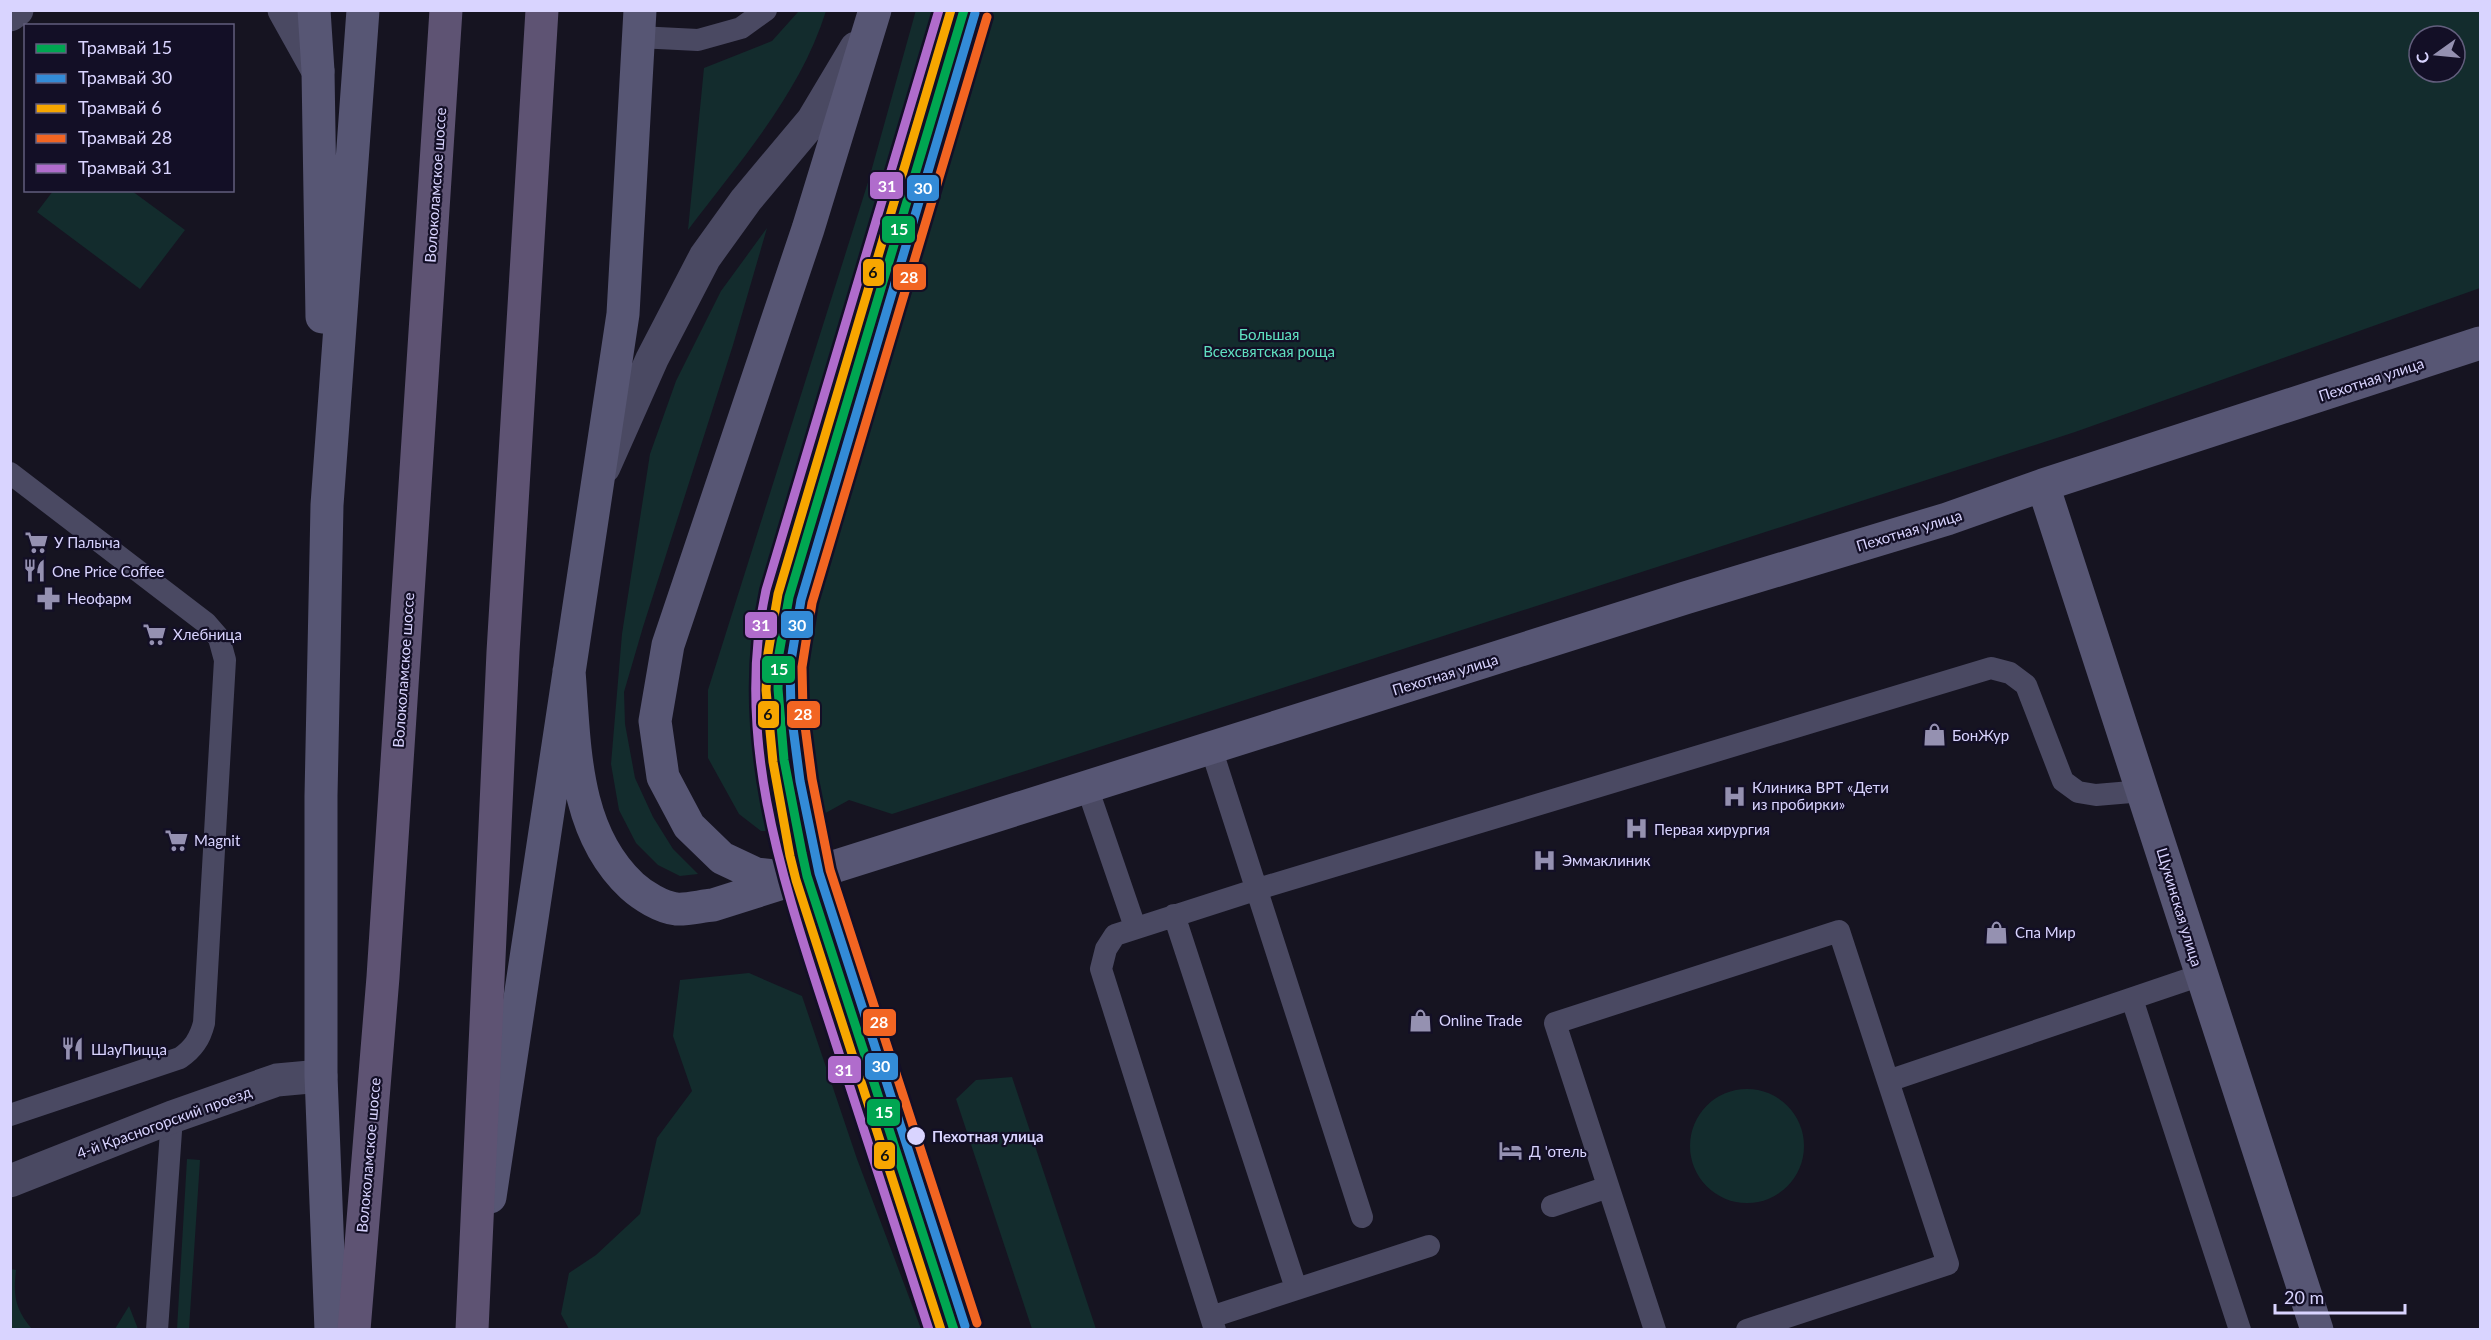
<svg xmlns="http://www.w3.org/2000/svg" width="2491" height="1340" font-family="Lato,sans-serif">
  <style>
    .green { fill: #132c2d; fill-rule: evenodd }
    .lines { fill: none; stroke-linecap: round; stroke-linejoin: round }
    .lane { stroke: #4a4962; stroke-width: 22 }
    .street { stroke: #4a4962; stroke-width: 33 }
    .secondary { stroke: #575674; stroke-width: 33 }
    .primary { stroke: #5e5373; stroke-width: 33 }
    .tram-1-casing { stroke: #130f26; stroke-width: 14 }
    .tram-2-casing { stroke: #130f26; stroke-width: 14 }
    .tram-3-casing { stroke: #130f26; stroke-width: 14 }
    .tram-4-casing { stroke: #130f26; stroke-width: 14 }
    .tram-5-casing { stroke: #130f26; stroke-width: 14 }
    .tram-1 { stroke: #00a651; stroke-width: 9 }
    .tram-2 { stroke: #338bd7; stroke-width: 9 }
    .tram-3 { stroke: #f7a600; stroke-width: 9 }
    .tram-4 { stroke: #f26522; stroke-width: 9 }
    .tram-5 { stroke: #b06ccc; stroke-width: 9 }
    .stop-dot { fill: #d9d4ff; stroke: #130f26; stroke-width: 2 }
    .labels { text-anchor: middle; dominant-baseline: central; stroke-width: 4.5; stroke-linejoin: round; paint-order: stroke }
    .street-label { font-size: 15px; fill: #d9d4ff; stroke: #130f26 }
    .park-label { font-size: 15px; fill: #5fe0c0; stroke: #130f26 }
    .poi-label { font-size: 15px; fill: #d9d4ff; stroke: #130f26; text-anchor: start }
    .stop-label { font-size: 15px; font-weight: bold; fill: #d9d4ff; stroke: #130f26; text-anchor: start }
    .line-badge { stroke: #130f26; stroke-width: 2 }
    .badge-label { font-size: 16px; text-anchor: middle; font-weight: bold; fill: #fff }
    .pale-badge-label { font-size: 16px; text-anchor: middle; font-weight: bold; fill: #111 }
  </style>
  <rect width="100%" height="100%" fill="#161421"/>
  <path class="green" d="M916,10L2480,11V288L2075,432L892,814L849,800L793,831H761L739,814L708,758V690L869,179ZM2419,36H2455V72H2419Z
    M798,12L826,11C800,94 740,161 688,230L704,68L772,41Z
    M53,191H132L185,230L140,289L37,212Z
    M767,228L733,345L643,627L624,692L625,724L635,778L653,817L673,849L698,874L680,876L658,865L636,843L619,810L611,764L622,634L650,454L676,381L721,291Z
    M749,973L802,996L857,1159L921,1329H569L561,1314L569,1273L596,1255L640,1214L657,1138L692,1091L673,1036L680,980Z
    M1012,1077L1096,1329H1032L956,1099L976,1080Z
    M1690 1146a57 57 0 1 1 114 0a57 57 0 1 1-114 0Z
    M187,1159L200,1160L189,1329H177Z
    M11,1269L16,1270C13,1296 15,1309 32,1329H11Z
    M129,1306L138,1329H115Z"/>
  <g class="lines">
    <path class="lane" d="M638,37L698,40L741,28L766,10
      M10,473L206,623L219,638L225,660L204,1023C200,1039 193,1049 180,1058L10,1115
      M1211,748L1362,1217
      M1087,787L1135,927
      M1174,915L1293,1279
      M2132,999L2240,1330
      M1552,1206L1608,1187
      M1211,1317L1429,1246
      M157,1330L172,1117
      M1215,1330L1101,969L1106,949L1115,935L1258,889L1991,668L2010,673L2026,685L2063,781L2078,792L2096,795L2143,791
      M1655,1330L1555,1023L1839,931L1888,1081L2201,975
      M1747,1330L1948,1264L1888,1081"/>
    <path class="street" d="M284,10L318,71
      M10,15L17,10
      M604,467L652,359L705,257L746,200L813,120L856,48
      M10,1181L172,1117L277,1080L321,1076"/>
    <path class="secondary" d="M314,10L318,71L322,317
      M2043,485L2317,1330
      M569,671C575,746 573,831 632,886C643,896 661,907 676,909C687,910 701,906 713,905L1685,598L1947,519L2043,485L2480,343
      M793,878L756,874L722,858L689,826L663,777L655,721L668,645L808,229L875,10
      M490,1197L623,314L640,10
      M331,1330L321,1076V796L327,505L363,10"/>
    <path class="primary" d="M354,1330L383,977L446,10
      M472,1330L503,652L542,10"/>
    <defs>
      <path id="tram-1" d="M954,1330L807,876L802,853L784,760L778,689L779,654L789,597L964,10"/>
      <path id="tram-2" d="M965,1326L819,873L800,781L791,712L790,667L801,600L975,13"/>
      <path id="tram-3" d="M941,1330L796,880L790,856L773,762L766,690L768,653L778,594L951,10"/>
      <path id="tram-4" d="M977,1323L830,870L812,779L803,711L802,667L812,603L987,17"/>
      <path id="tram-5" d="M929,1330C897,1233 866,1137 835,1041C788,895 732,745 766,590L939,10"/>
    </defs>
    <use href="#tram-1" class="tram-1-casing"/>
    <use href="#tram-2" class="tram-2-casing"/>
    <use href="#tram-3" class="tram-3-casing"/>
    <use href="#tram-4" class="tram-4-casing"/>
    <use href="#tram-5" class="tram-5-casing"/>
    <use href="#tram-1" class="tram-1"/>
    <use href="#tram-2" class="tram-2"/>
    <use href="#tram-3" class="tram-3"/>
    <use href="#tram-4" class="tram-4"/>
    <use href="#tram-5" class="tram-5"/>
  </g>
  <defs>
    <symbol id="supermarket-bare" viewBox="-9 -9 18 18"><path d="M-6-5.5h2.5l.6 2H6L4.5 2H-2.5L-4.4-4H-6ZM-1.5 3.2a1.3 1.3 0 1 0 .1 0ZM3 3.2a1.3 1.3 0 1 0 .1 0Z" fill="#9591b1" stroke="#130f26" stroke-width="2.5" paint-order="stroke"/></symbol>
    <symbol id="restaurant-bare" viewBox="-9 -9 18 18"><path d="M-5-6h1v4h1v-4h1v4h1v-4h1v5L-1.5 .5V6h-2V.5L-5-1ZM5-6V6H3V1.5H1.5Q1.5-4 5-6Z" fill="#9591b1" stroke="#130f26" stroke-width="2.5" paint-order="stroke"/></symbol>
    <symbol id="pharmacy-bare" viewBox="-9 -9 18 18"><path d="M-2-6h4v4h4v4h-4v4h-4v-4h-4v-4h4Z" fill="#9591b1" stroke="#130f26" stroke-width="2.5" paint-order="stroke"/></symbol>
    <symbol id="shop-bare" viewBox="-9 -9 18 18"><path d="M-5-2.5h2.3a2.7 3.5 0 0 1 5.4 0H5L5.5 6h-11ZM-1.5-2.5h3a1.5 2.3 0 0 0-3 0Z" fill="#9591b1" stroke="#130f26" stroke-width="2.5" paint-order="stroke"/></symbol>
    <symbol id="hospital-bare" viewBox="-9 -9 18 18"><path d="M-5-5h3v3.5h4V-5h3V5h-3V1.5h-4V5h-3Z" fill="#9591b1" stroke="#130f26" stroke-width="2.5" paint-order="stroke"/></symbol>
    <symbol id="hotel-bare" viewBox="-9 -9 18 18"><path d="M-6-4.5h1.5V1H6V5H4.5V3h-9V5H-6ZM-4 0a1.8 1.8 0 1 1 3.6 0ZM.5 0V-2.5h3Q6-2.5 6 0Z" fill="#9591b1" stroke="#130f26" stroke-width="2.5" paint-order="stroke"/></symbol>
  </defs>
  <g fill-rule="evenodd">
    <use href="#supermarket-bare" x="20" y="526" width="33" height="33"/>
    <use href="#restaurant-bare" x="18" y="554" width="33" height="33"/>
    <use href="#pharmacy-bare" x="32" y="582" width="33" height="33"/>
    <use href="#supermarket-bare" x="138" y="618" width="33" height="33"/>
    <use href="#shop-bare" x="1918" y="718" width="33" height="33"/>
    <use href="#hospital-bare" x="1718" y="780" width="33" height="33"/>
    <use href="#hospital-bare" x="1620" y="812" width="33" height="33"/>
    <use href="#supermarket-bare" x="160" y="824" width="33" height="33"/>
    <use href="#hospital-bare" x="1528" y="844" width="33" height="33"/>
    <use href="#shop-bare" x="1980" y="916" width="33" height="33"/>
    <use href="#shop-bare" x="1404" y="1004" width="33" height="33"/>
    <use href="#restaurant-bare" x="56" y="1032" width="33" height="33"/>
    <use href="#hotel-bare" x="1494" y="1134" width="33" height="33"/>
  </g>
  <circle class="stop-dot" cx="916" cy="1136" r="10"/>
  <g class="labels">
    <g class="street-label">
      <text transform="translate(435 185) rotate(-86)">Волоколамское шоссе</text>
      <text transform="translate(2371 379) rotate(-18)">Пехотная улица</text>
      <text transform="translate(1909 530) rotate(-17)">Пехотная улица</text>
      <text transform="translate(403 670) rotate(-86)">Волоколамское шоссе</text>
      <text transform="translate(1445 674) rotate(-17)">Пехотная улица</text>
      <text transform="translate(2180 907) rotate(73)">Щукинская улица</text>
      <text transform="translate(164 1122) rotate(-20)">4-й Красногорский проезд</text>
      <text transform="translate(368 1155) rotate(-85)">Волоколамское шоссе</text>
    </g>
    <g class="park-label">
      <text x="1269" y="334">Большая<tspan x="1269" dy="17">Всехсвятская роща</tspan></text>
    </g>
    <g class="poi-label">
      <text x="54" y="542">У Палыча</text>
      <text x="52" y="571">One Price Coffee</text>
      <text x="67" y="598">Неофарм</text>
      <text x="173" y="634">Хлебница</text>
      <text x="1952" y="735">БонЖур</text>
      <text x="1752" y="787">Клиника ВРТ «Дети<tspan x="1752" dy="17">из пробирки»</tspan></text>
      <text x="1654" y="829">Первая хирургия</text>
      <text x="194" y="840">Magnit</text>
      <text x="1562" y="860">Эммаклиник</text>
      <text x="2015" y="932">Спа Мир</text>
      <text x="1439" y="1020">Online Trade</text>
      <text x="91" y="1049">ШауПицца</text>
      <text x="1529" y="1151">Д 'отель</text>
    </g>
    <g class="stop-label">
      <text x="932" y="1136">Пехотная улица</text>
    </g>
  </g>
  <g class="line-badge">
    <rect x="869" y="171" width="35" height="29" rx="6" fill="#b06ccc"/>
    <rect x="906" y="174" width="34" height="28" rx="6" fill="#338bd7"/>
    <rect x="881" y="215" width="35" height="29" rx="6" fill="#00a651"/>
    <rect x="862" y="258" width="23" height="29" rx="6" fill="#f7a600"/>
    <rect x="892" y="263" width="35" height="28" rx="6" fill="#f26522"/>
    <rect x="780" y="610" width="34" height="29" rx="6" fill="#338bd7"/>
    <rect x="744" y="611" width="34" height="28" rx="6" fill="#b06ccc"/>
    <rect x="761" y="655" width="35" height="29" rx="6" fill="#00a651"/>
    <rect x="757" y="700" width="23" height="29" rx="6" fill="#f7a600"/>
    <rect x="786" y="700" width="35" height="29" rx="6" fill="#f26522"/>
    <rect x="862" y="1008" width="35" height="29" rx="6" fill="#f26522"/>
    <rect x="864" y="1052" width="35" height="29" rx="6" fill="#338bd7"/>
    <rect x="827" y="1055" width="35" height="29" rx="6" fill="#b06ccc"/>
    <rect x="866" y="1098" width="35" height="29" rx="6" fill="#00a651"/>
    <rect x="873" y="1141" width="23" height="29" rx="6" fill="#f7a600"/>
  </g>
  <g class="badge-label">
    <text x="887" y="192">31</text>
    <text x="923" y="194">30</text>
    <text x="899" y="235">15</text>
    <text x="909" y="283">28</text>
    <text x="797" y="631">30</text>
    <text x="761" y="631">31</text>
    <text x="779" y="675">15</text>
    <text x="803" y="720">28</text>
    <text x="879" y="1028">28</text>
    <text x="881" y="1072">30</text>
    <text x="844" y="1076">31</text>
    <text x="884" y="1118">15</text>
  </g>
  <g class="pale-badge-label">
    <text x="873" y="278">6</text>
    <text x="768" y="720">6</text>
    <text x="885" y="1161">6</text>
  </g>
  <rect width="2491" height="1340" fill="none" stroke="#d9d4ff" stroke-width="24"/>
  <rect x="24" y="24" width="210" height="168" fill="#130f26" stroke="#625e7d" stroke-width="1.5"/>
  <rect x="36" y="44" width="30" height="9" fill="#00a651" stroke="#625e7d" stroke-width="1.5"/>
  <text x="78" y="54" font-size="18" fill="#d9d4ff">Трамвай 15</text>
  <rect x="36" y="74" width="30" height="9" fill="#338bd7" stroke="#625e7d" stroke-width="1.5"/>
  <text x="78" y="84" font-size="18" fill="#d9d4ff">Трамвай 30</text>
  <rect x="36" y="104" width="30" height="9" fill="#f7a600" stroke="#625e7d" stroke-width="1.5"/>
  <text x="78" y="114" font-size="18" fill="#d9d4ff">Трамвай 6</text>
  <rect x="36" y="134" width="30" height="9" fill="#f26522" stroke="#625e7d" stroke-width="1.5"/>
  <text x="78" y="144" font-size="18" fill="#d9d4ff">Трамвай 28</text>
  <rect x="36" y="164" width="30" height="9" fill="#b06ccc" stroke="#625e7d" stroke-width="1.5"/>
  <text x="78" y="174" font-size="18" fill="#d9d4ff">Трамвай 31</text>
  <g transform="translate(2437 54) rotate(255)"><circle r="28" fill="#130f26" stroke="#625e7d" stroke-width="1.5"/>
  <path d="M0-4.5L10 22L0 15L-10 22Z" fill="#9591b1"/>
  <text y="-9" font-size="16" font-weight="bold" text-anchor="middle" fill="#d9d4ff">С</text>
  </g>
  <path d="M2275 1304v9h130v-9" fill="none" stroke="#d9d4ff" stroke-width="3"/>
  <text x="2284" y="1304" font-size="18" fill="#d9d4ff" stroke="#130f26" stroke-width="4.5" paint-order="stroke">20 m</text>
</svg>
